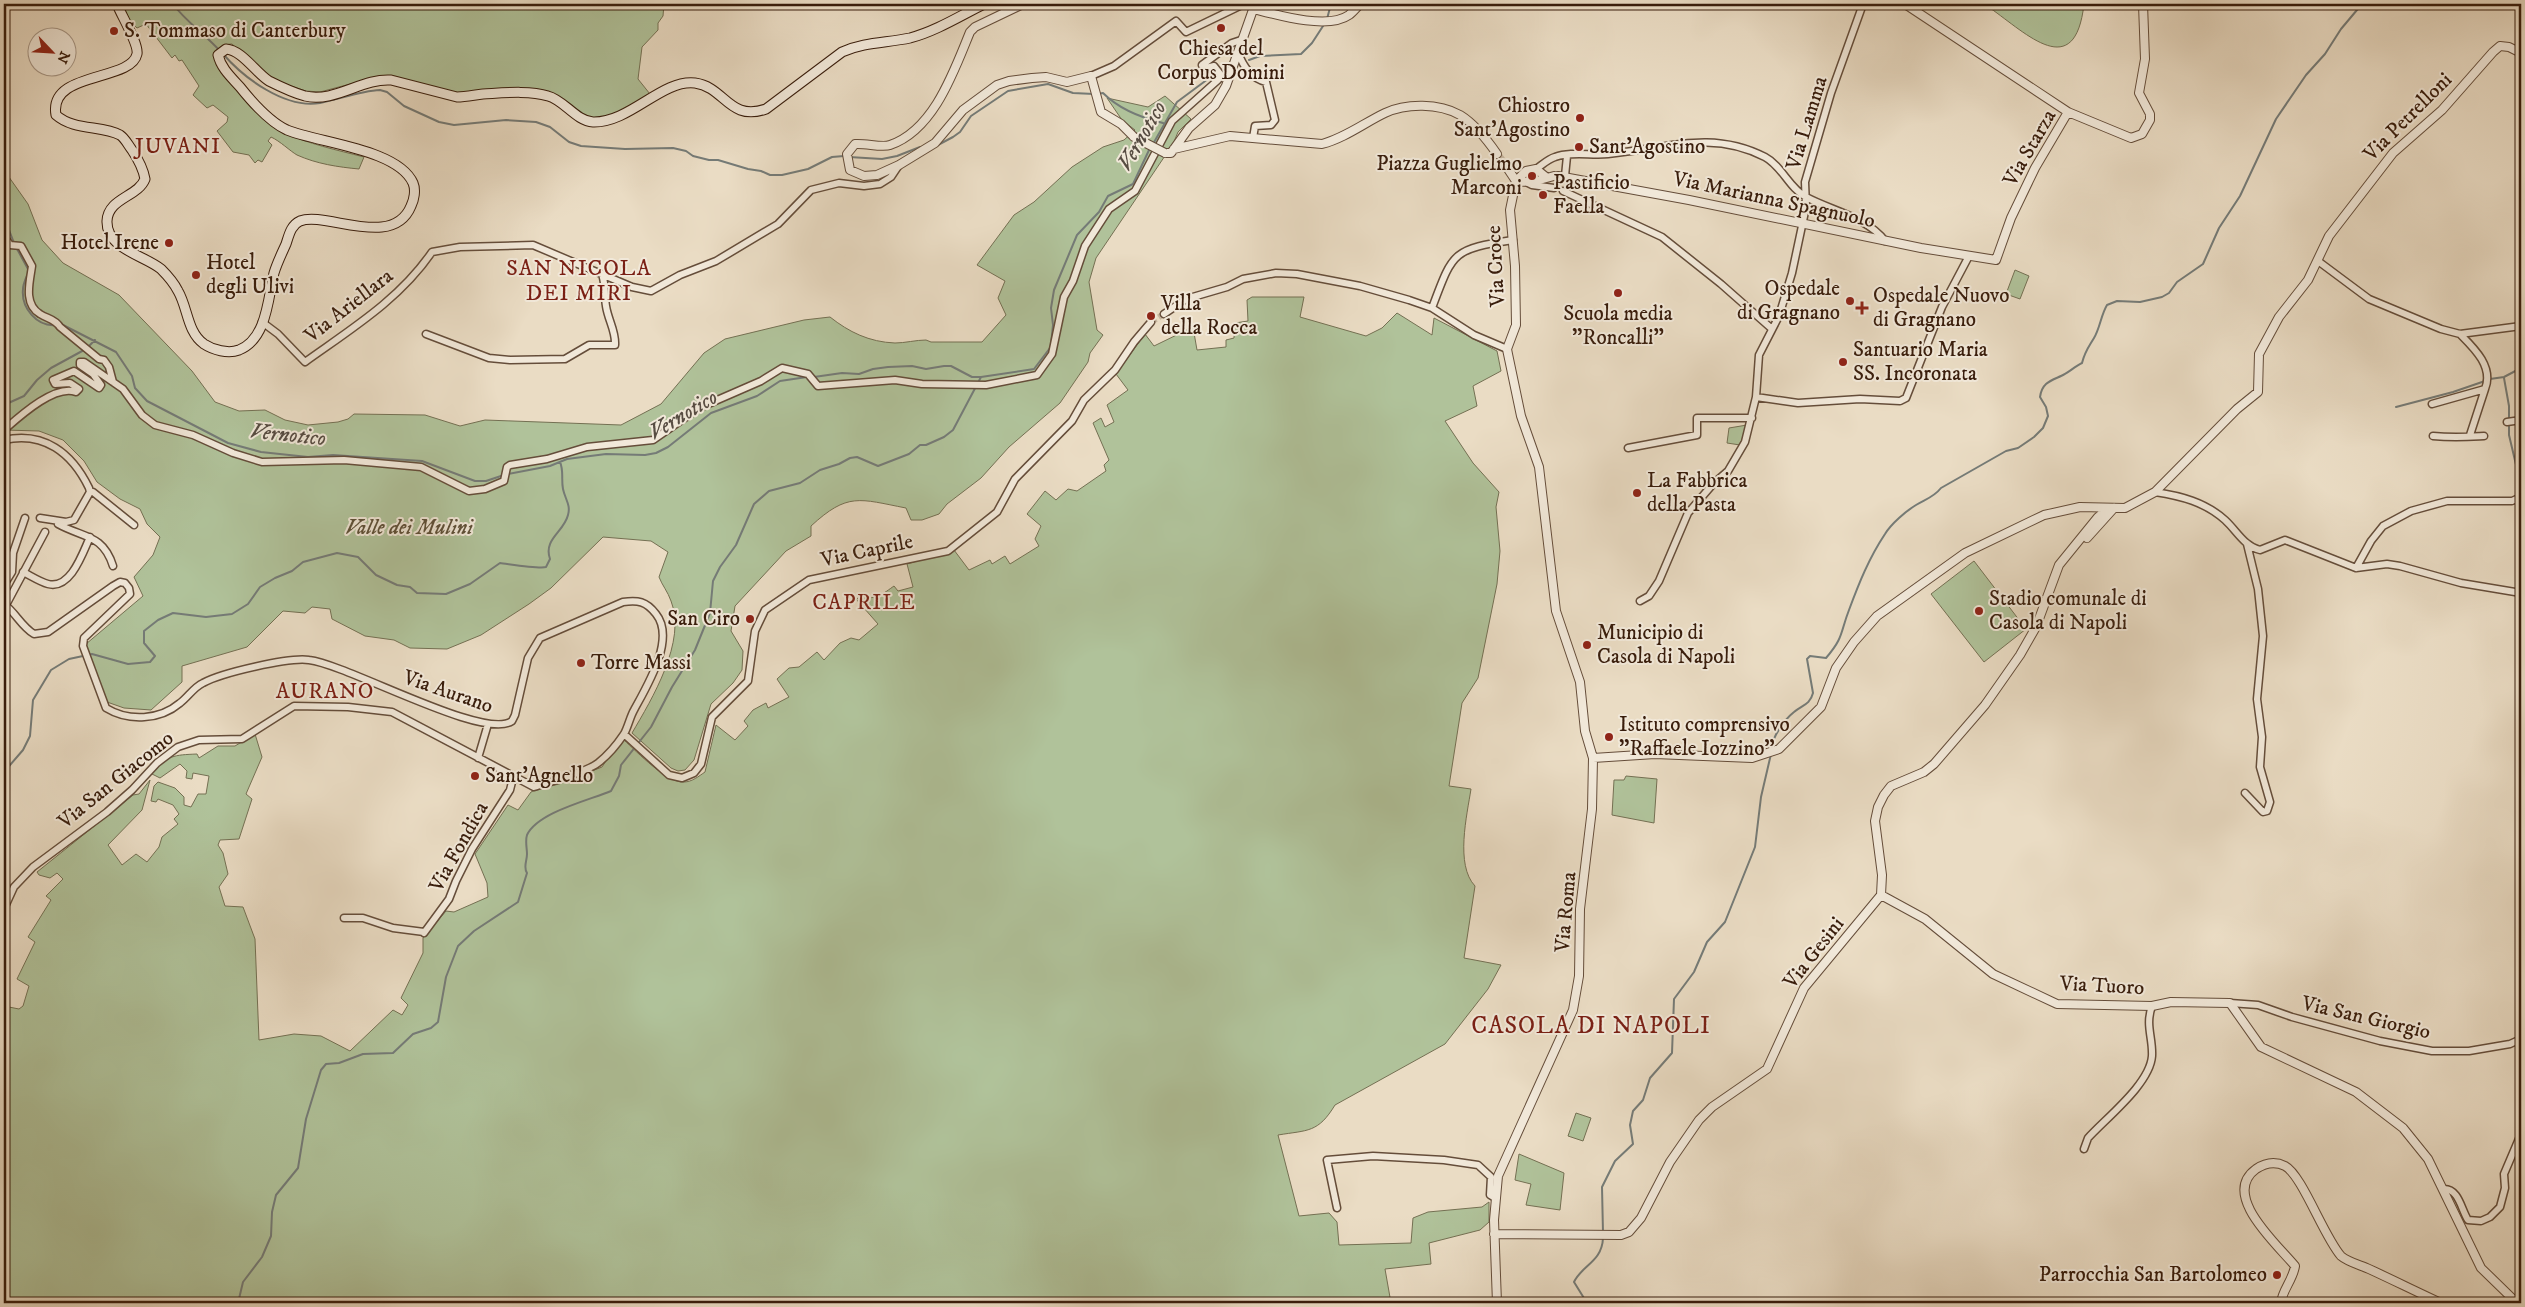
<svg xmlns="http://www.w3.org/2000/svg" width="2525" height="1307" font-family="'IM FELL DW Pica',serif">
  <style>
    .green { fill: #b0c29a; stroke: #747053 }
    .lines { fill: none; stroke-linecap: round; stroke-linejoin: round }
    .stream { stroke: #757b77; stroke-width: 2 }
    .minor-tunnel { stroke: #c7b69f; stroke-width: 6; stroke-dasharray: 6 3; stroke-linecap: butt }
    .tertiary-tunnel { stroke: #c7b69f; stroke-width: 8; stroke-dasharray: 8 4; stroke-linecap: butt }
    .minor-casing { stroke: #654d3a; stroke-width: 9 }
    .tertiary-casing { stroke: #654d3a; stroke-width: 10 }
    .secondary-casing { stroke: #391d0c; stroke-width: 11 }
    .minor { stroke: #f1e8d9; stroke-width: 6 }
    .tertiary { stroke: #f1e8d9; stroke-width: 8 }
    .secondary { stroke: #f1e8d9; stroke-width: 9 }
    .tertiary-bridge-casing { stroke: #654d3a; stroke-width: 10; stroke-linecap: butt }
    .tertiary-bridge { stroke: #f1e8d9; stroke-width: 8 }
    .poi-dot { fill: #8f2418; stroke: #f1e8d9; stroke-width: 2 }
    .labels { text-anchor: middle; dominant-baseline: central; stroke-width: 4; stroke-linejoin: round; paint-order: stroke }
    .poi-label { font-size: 21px; fill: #391d0c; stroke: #f1e8d9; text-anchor: start }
    .street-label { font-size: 21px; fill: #391d0c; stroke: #f1e8d9 }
    .park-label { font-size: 21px; font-style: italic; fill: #5d4f37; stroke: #f1e8d9 }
    .water-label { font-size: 22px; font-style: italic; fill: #574c42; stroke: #f1e8d9 }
    .neighbourhood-label { font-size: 22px; letter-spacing: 1px; fill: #7a1f14; stroke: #f1e8d9 }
    .quarter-label { font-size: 24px; letter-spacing: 1px; fill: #7a1f14; stroke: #f1e8d9 }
  </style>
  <rect width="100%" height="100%" fill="#eadcc4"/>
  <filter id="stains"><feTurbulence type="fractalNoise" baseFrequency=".004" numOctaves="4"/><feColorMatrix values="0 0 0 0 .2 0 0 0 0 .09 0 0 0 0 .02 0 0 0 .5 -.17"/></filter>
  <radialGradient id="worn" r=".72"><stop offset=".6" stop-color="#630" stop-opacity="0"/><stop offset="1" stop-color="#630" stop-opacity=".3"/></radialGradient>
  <path class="green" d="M122,4H664L663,16L658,23V30L642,47L638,79L650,94C632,105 604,128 582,114C571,106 562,97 549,92L461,93L369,79L320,92L306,91L281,83L262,71L232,44C182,46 268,124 283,132C308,144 337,150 364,157L359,169C338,167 317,164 297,155C290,151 280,141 271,137L268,141L272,145L262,162L258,160L255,163L249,155L233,152L217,131L227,122L228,117L213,105L207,108L193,95L199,86L182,60L179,61L175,55L172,58L146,24L137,28C129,21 126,14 122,4Z
    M2002,4H2084C2075,83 2027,34 1990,8Z
    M1165,96L1191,119L1178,132L1173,144L1096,258L1089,282L1097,330L1103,335L1090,353L1088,362L1060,403L1009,447L981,478L947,504L939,514L922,520H911L906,508C859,499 848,492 811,526V536L786,551L735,606L731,631L743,651L742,670L733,683L711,704L694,760L685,770L678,771L671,768L632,733C652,699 687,641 671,601C668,592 662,585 659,577L668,552L651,541L603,537L551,588L529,604L481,635L447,649L410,648L394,640L365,636L332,619L330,609L312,607L305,613L283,611L247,647L182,666V682L151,710L124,708L107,702L86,644L143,596L134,577L153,555L160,537L147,524L140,509L120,499L97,482L84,461L63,440L39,431L4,430V170L28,204L42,240L63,263L119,295L192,371L215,402L239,411L265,410L285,420L308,425L338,422L348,419L354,414L425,415L460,426L485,420L621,425L661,404L704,353L725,339L804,320L830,317C849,332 869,342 895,343C905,343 916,340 926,340L931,342H982L1006,315L998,298L1005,281L977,265L1014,215L1034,202L1072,167L1103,147L1124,140L1135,130L1122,120L1107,98L1148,107Z
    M2015,270L2029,276L2020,299L2006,294Z
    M1252,297H1304L1300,317L1366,336L1382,328L1397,313L1432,335L1434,318L1497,351L1501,371L1473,386L1477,406L1445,421L1473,463L1499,492L1496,507L1500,551L1497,584L1478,678L1462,703L1449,786L1471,789C1467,815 1455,865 1475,886L1464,958L1501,965L1488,989L1445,1044L1335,1105C1318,1133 1308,1130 1278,1135L1299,1216L1329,1213L1337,1222L1339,1245L1411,1243L1413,1218L1428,1212L1482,1207L1489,1202V1222L1480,1230L1429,1243L1431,1264L1385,1269L1391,1303H4V1006L19,1009L23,1006L29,986L17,979L35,942L28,937L51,900L46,896L63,879L57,873L50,878L39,875L37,872L133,795L139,794L150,780L142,810L108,845L122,865L136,854L147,862L159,847L162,837L178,824L174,819L179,814L173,805L158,799L156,802L151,801L154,786L158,782L175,788L184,797V805L191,807L198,794H206L209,776L193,773L192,779L186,778L187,771L180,764L160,778L152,774C167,755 174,755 197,754L199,758L218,746H235L255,734L262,757L246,794L252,799L239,839L220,840L218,845L223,853L228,874L219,887L225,906L243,907L255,939L259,1040L294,1034L321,1036L350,1051L393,1010L402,1015L408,1005L401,998L423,953V938L446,911L454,912L488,897L487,883L475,854L508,805L518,810L531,792L535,790L559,784L602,767L613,750L624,740C637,752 667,783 684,782C692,782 699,776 705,772L716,725L735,740L748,726L744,721L753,710L766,703L768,708L789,697L777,679L789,668L799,667L817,652L824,660L840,643L851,638L859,640L878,624L856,599L863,596C875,601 884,593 894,586L898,591L913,587L907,564L954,550L969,570L990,560L992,564L1005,556L1010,564L1039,546L1035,539L1041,526L1027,514L1045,491L1056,500L1068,489L1077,491L1106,471L1104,465L1109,460L1093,423L1101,418L1105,427L1114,422L1107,405L1128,390L1116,374L1145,334L1154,346L1193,327L1197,350L1226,347V340L1234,338L1235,323L1248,321L1247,300Z
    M1747,425L1740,445L1727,443L1729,428Z
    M1974,561L2026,629L1984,662L1931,594Z
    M1626,776L1657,779L1654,823L1612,815L1614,780H1624Z
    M1576,1113L1591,1118L1583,1141L1568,1136Z
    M1519,1154L1564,1173L1560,1210L1526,1205L1531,1184L1515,1180Z"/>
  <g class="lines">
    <path class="stream" d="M173,4C186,22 205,34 220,51
      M1327,19L1331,4
      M223,54C244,78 285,109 320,103C340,99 360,91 380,90L387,92L404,106L439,122L454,125L506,120L536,122L550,127L569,142L581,146L625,149L673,148L686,151L693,156L709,160H718L748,169L761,171L770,175H782L808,169L832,157L844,156
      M1249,60L1260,56L1301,54L1312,43L1325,23
      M1098,94L1103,93C1119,109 1142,118 1163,123
      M1153,144L1177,102L1216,73
      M936,146L953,137L960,132L971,116L1008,91L1048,84L1073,93L1094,94
      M849,157L882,159L897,156L920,147
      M4,225L9,230L14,243
      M16,247L28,269
      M28,273C26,278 23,284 23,289C21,308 37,327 56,325
      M61,324L116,352L132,376L135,388L147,401L228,443L261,452L308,457L333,455L422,461L475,481H486L504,475
      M1051,344L1053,325L1051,308L1054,290L1077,235L1099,212L1108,196L1133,184L1150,148
      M88,347L95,340
      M814,377L842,373L859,374L873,369L888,367L912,366L926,369L944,366H951L972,377H981L1034,369L1050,348
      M2504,378L2509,406V435L2521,486
      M2490,379L2504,377L2521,368
      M4,405L24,396L37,380L51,368L84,350
      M2396,407L2453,392L2485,381
      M508,474L550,466L567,459L606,454L645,455L656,453L668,447L711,413L757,396L780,381L807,377
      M88,655L92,654L128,664L150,662L155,656L144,643V631L158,620L173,613L206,617L232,614L248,604L260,587L275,578L292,571L303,562L337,553L358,557L376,575L397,585L410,587L417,593L446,594L470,584L500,563C509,564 539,569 546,567L550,559C543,539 564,532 568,515C571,505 565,499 563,489C561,479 564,471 560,462
      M1771,750C1772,737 1784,720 1794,712C1802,705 1810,705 1813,693L1807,659L1810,656L1826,658C1844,637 1840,633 1849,610C1859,583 1869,558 1885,534C1891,524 1906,511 1916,505C1926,499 1934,497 1941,488L2006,451L2018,448L2034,437L2043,428L2048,416L2046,407L2040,397C2042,383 2050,381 2061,376C2068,373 2074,367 2082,363C2085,351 2088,348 2094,338C2100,328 2101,315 2107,305L2117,301L2140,302L2162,297L2169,293L2177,282L2203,264L2219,228L2240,196L2276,119L2306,75L2325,54L2341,29L2362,4
      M4,772L23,750L30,736L33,700L51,670L69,659L83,656
      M1603,1233L1602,1187L1615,1161L1633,1144L1630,1125L1633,1111L1643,1100L1650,1078L1672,1053L1674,999L1694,972L1707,942L1725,922L1755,847L1761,797L1771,754
      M238,1303L243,1282L262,1257L271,1236L272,1212L276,1195L298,1168L306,1119L321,1070L326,1064L339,1063L363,1054L393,1053L413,1034L431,1028L438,1022L446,977L458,946L474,931L518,902L527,873C523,867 527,861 527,854C527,848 525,841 527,835C538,812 590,800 611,791L619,776L621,765L651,727L672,687L695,650L710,613L713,581L720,567L736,545L754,504L769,491L800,483L820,470L839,464L850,458L857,457L878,466L909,454L920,445H926L944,437L953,430L981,377
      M1587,1303L1574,1282C1582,1265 1602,1262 1603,1238"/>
    <path class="minor-tunnel" d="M1151,322L1164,314"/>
    <path class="tertiary-tunnel" d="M1497,154L1506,166"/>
    <defs>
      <path id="minor" d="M1238,52C1243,67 1251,78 1266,82L1275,120L1271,125L1255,126L1253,138
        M1091,76L1114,66L1176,21L1186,32L1244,4
        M1536,169C1542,165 1548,159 1555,157C1571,151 1592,156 1608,154C1664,149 1711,129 1765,157C1782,166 1789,188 1806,197C1832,211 1867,217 1885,241
        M1565,176L1567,156
        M1526,182L1532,185L1554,188
        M1563,191L1662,237L1721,284L1772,329
        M4,236L10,245L21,246L32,266C30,281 23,304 40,314C48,319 55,319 60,327L99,359L104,360L109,367L113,382
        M2318,261L2369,299L2441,329L2460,334L2521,326
        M1432,308C1453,252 1452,249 1513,240
        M1164,314L1186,299L1227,287L1243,279L1276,273L1297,274L1360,286L1409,300L1432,308L1474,335L1507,349
        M262,322L278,334L305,362C351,329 399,300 432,252L460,247L533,245L632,287L651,291L680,275L716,261L778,224L811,190L839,183L864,186L880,184L891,177L899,165
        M426,334L489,358L510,360L565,359L589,345H615C616,331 608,320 606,306C604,295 606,286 602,274
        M1756,397L1798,403L1860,399L1900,401L1906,398L1942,307L1969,256
        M2432,404L2485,389C2494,367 2474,348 2460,334
        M2507,422L2521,420
        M4,430C20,416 55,384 76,392L79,389L70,383L55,384L53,380L74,371L99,388L101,385L93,374L80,365V362H84L123,389L142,415L155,425L193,435L233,453L262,462L344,460L421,467L469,491L485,489L504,481L507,467L510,465L547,459L587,447L653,440L699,408L761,381L782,368L808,374L818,386L895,380L922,384L986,385L1037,375L1052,354L1064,297L1073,281L1085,246L1109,209L1135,191L1172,121L1218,80L1221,75L1214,66L1206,68L1202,65L1232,43L1241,40
        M2470,435L2485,389
        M2433,436C2454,438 2466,437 2484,436
        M4,440C44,431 72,453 89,488L90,492L74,520L66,522L40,518
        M1628,448L1697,435V418H1752
        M90,492H93L134,525
        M2155,492C2181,496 2205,502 2225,520C2237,531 2244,546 2260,550L2285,540L2356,568L2387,564L2400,566L2461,583L2521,593
        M58,524C83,538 103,534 113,566
        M2356,568L2371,541L2383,526L2411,511L2447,501H2512L2521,497
        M23,572C31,576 40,582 48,584C71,590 83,552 90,537
        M4,585L12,572L13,553L25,518
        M1640,601L1649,596L1659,581L1688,513L1713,484L1728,471L1745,442L1756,397L1759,355L1779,316L1792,273L1806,207L1805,182L1831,93L1863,4
        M4,604C16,613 21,626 34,634L48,632L113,586L120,582L125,583L129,588L130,594L84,638L83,646L106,708C129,722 160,720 180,703C188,697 194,687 203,683C221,673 289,657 309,660C349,665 484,741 512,721L515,715L528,658L540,638L623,602C638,600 646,601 656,614C676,639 647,686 634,710C630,717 628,727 624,734C618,743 607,756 598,763C587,772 549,782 534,787L392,712L348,707L294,706L242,739L199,740L178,747L157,763L132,790L107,812L33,867L14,887L4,909
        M6,605L45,532
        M624,734L669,775L682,778L694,773L701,764L712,717L748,681L755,631L765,610L809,580L948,551L997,512L1015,479L1072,421L1084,400L1115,370L1134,342L1151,322
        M478,758L488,724
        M2245,793L2263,812L2267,811L2270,802L2260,767L2262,737L2257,699L2263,636L2258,589L2247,544
        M344,918H363L393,928L424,932
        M424,933L449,899L456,881L472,849L510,790L512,782L510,775
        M2230,1003L2258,1005L2292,1017L2380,1041L2432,1051H2469L2510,1044L2521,1039
        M2084,1149L2088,1138C2106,1118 2150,1084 2152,1056C2153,1038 2145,1025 2152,1006
        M2444,1189C2459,1189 2461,1209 2468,1220L2481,1221L2490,1217L2500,1207L2505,1188L2504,1174L2521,1134
        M1337,1208L1327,1160L1373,1156L1444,1160L1478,1165L1491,1177L1490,1195L1495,1198"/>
      <path id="tertiary" d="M1023,4L975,27L970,32C954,71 934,130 890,145C882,148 866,143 855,144L847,154L850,170L864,176L877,175L899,165L935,143L963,110L997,85L1009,81L1032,78L1046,77L1067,82L1091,76L1101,112L1121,124L1134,137
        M1905,4L2068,112
        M1254,9C1277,15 1328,30 1349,15C1353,12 1357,7 1360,4
        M1174,149L1230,136L1322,144C1345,138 1364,123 1385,113C1406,103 1439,103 1460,115C1473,123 1488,141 1497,154
        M1165,153H1171L1189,128L1215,105L1226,86L1255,4
        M1558,176L1689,200L1921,248L1996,260L2011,218L2035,168L2068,112L2131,138L2142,134L2150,120V114L2139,93L2145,59L2143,4
        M1546,177L1536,169L1526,171L1516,181L1532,182L1554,176
        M2087,538L2114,508
        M1593,758L1655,754L1752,758L1779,749L1821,707L1836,668L1854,642L1877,616L1965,553L2044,515L2080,507L2125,508L2155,492L2237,409L2258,392L2259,354L2279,317L2308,280L2329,236L2393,153L2442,110L2493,52L2500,46L2509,47L2521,53
        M1881,895L1925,919L1993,974L2057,1004L2152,1006L2171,1002L2230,1003L2261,1047L2356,1092L2403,1128L2428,1159L2481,1268L2517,1303
        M1494,1234L1621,1235L1629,1232L1641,1218L1670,1162L1699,1120L1712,1107L1767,1069L1804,988L1881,895L1882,875L1875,821L1878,807L1884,795L1891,786L1924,772L1934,764L1985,705L2020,655L2036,627L2059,565L2098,517L2109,508
        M1497,1303L1494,1220L1498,1176L1573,1010L1579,976L1580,909L1592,809L1593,758L1585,731L1580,682L1556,611L1539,467L1521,416L1508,354L1507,349L1516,325L1515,266L1510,210L1516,181L1506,166
        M2281,1303C2282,1290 2293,1280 2295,1266C2278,1245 2220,1195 2256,1169C2265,1163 2275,1161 2285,1166C2302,1175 2324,1237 2341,1256C2348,1262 2360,1265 2369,1269C2393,1280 2417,1292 2441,1303"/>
      <path id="secondary" d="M117,4C121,15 139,44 137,54C131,82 48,71 56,115C74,131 102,125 120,135C125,138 128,145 132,150C138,159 143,168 145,179C138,197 108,198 107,221C106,249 144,255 161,269C167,275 174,283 178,291C188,308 187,332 204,344C213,350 228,354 239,350C267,339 268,298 274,273C277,263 282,253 286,244C289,235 291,225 300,221C326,211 393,250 411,206C414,200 416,190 413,183C398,149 319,143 287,130C270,122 252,102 240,87C231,77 221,68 218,55L226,49C242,50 256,73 269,81C279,86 294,93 305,96C335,103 362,78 391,80L457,97C466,97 474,95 483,94C502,93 529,90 548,96C564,100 576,121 593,122C630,123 662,79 695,83C725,87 729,122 766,109L842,52C864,42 887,43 910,38C936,31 960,16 984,4"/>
    </defs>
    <use href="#minor" class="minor-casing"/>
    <use href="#tertiary" class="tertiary-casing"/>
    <use href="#secondary" class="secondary-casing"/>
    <use href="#minor" class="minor"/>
    <use href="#tertiary" class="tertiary"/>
    <use href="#secondary" class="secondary"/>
    <defs>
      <path id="tertiary-bridge" d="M1134,137L1165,153"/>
    </defs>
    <use href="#tertiary-bridge" class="tertiary-bridge-casing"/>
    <use href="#tertiary-bridge" class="tertiary-bridge"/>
  </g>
  <g class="poi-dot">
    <circle cx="1221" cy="28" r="5"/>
    <circle cx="114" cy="31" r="5"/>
    <circle cx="1580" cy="118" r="5"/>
    <circle cx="1579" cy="147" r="5"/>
    <circle cx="1532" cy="176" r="5"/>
    <circle cx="1543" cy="195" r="5"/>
    <circle cx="169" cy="243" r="5"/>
    <circle cx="196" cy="275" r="5"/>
    <circle cx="1618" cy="293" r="5"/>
    <circle cx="1850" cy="301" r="5"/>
    <path d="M1859.5 300.5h5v5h5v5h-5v5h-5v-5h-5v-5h5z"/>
    <circle cx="1151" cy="316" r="5"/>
    <circle cx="1843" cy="362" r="5"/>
    <circle cx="1637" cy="493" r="5"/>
    <circle cx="1979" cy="611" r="5"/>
    <circle cx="750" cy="619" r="5"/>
    <circle cx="1587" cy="645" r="5"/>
    <circle cx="581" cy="663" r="5"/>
    <circle cx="1609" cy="737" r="5"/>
    <circle cx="475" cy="776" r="5"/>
    <circle cx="2277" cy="1275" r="5"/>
  </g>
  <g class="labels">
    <g class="poi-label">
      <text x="124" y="31">S. Tommaso di Canterbury</text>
      <text x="1221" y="49" text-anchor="middle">Chiesa del<tspan x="1221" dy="24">Corpus Domini</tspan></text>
      <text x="1570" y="106" text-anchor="end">Chiostro<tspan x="1570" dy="24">Sant'Agostino</tspan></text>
      <text x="1589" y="147">Sant'Agostino</text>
      <text x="1522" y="164" text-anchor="end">Piazza Guglielmo<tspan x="1522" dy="24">Marconi</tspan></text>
      <text x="1553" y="183">Pastificio<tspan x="1553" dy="24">Faella</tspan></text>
      <text x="159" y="243" text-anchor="end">Hotel Irene</text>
      <text x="206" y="263">Hotel<tspan x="206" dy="24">degli Ulivi</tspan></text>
      <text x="1840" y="289" text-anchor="end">Ospedale<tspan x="1840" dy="24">di Gragnano</tspan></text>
      <text x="1873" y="296">Ospedale Nuovo<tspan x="1873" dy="24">di Gragnano</tspan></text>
      <text x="1161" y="304">Villa<tspan x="1161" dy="24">della Rocca</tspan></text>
      <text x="1618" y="314" text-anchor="middle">Scuola media<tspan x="1618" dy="24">"Roncalli"</tspan></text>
      <text x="1853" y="350">Santuario Maria<tspan x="1853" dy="24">SS. Incoronata</tspan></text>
      <text x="1647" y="481">La Fabbrica<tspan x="1647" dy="24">della Pasta</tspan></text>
      <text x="1989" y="599">Stadio comunale di<tspan x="1989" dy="24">Casola di Napoli</tspan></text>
      <text x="740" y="619" text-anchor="end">San Ciro</text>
      <text x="1597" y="633">Municipio di<tspan x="1597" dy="24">Casola di Napoli</tspan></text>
      <text x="591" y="663">Torre Massi</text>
      <text x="1619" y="725">Istituto comprensivo<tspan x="1619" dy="24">"Raffaele Iozzino"</tspan></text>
      <text x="485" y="776">Sant'Agnello</text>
      <text x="2267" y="1275" text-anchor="end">Parrocchia San Bartolomeo</text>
    </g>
    <g class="street-label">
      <text transform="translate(2408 117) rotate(-45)">Via Petrelloni</text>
      <text transform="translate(1807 123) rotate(-73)">Via Lamma</text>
      <text transform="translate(2030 148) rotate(-60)">Via Starza</text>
      <text transform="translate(1774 200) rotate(12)">Via Marianna Spagnuolo</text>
      <text transform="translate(1496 266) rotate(-93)">Via Croce</text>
      <text transform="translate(349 306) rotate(-38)">Via Ariellara</text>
      <text transform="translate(867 551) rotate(-12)">Via Caprile</text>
      <text transform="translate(448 692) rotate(19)">Via Aurano</text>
      <text transform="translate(116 780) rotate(-39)">Via San Giacomo</text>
      <text transform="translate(459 847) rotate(-61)">Via Fondica</text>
      <text transform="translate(1566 912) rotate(-85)">Via Roma</text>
      <text transform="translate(1814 953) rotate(-52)">Via Gesini</text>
      <text transform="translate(2102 986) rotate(3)">Via Tuoro</text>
      <text transform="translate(2366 1018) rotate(13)">Via San Giorgio</text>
    </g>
    <g class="park-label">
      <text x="409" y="528">Valle dei Mulini</text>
    </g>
    <g class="water-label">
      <text transform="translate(1142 136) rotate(-60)">Vernotico</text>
      <text transform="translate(683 415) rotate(-31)">Vernotico</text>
      <text transform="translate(288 435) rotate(6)">Vernotico</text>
    </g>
    <g class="neighbourhood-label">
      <text x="178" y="146">JUVANI</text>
      <text x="579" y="268">SAN NICOLA<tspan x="579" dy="25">DEI MIRI</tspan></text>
      <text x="864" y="602">CAPRILE</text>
      <text x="325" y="691">AURANO</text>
    </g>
    <g class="quarter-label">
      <text x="1591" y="1026">CASOLA DI NAPOLI</text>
    </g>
  </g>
  <rect width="2525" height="1307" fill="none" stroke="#eadcc4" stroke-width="20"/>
  <rect x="5" y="5" width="2515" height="1297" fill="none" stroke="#391d0c" stroke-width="2.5"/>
  <rect x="10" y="10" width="2505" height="1287" fill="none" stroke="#391d0c"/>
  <g transform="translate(52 52) rotate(115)"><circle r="24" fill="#f1e8d9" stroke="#a79787"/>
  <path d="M0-4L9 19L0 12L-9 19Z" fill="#8f2418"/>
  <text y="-8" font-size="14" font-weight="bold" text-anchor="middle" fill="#391d0c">N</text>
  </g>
  <rect width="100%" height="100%" filter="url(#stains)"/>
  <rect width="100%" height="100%" fill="url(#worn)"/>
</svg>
